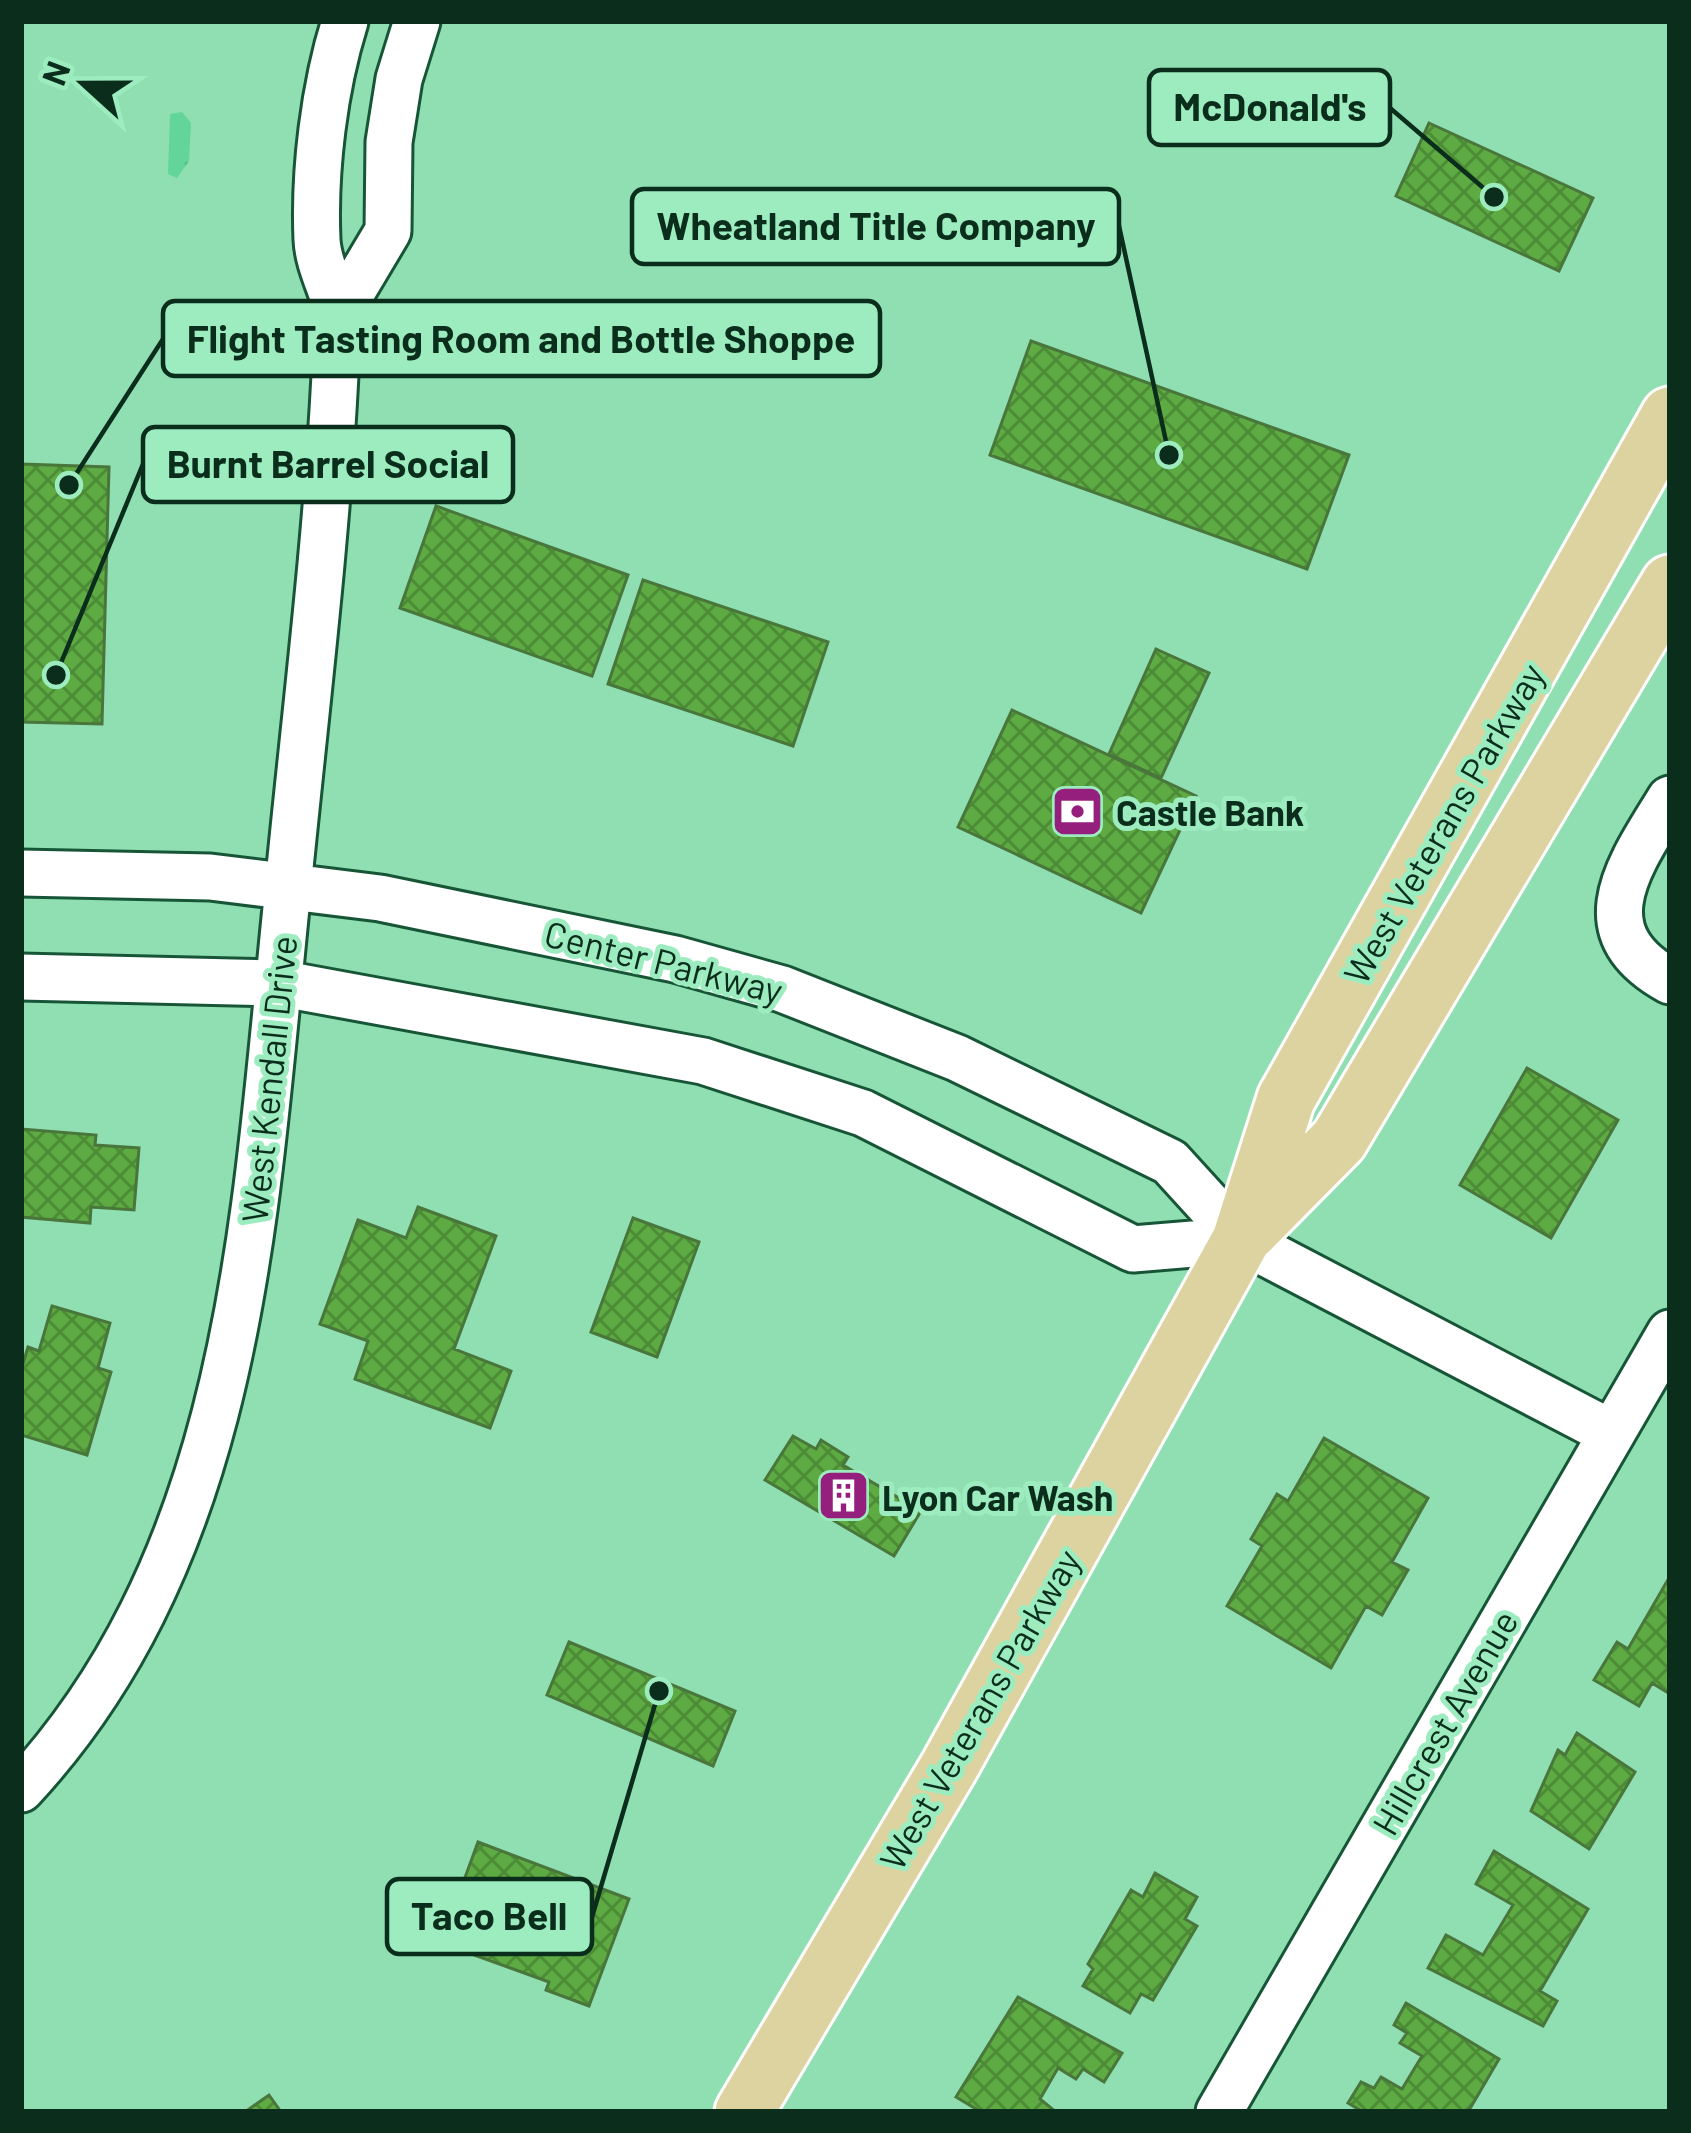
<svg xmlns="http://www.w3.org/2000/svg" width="1691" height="2133" font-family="Barlow,sans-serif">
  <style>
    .grass { fill: url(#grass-tufts) }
    .building { fill: url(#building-cross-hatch); stroke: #49763b; stroke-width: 3 }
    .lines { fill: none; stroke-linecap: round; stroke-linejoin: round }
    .minor-casing { stroke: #175537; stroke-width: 51 }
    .major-casing { stroke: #fff; stroke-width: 63 }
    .minor { stroke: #fff; stroke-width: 45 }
    .major { stroke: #dcd3a1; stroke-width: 57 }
    .labels { text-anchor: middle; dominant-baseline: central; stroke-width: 10; stroke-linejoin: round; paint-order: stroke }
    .poi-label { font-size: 36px; font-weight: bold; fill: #0b2d1c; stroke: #9decbf; text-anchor: start }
    .street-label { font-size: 36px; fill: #0b2d1c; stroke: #9decbf }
    .leader { fill: none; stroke: #0b2d1c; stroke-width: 4.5 }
    .callout-dot { fill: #0b2d1c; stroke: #9decbf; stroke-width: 4.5 }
    .callout { fill: #9decbf; stroke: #0b2d1c; stroke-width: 4.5 }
    .callout-label { font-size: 39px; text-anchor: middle; font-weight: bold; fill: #0b2d1c }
  </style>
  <defs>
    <pattern id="grass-tufts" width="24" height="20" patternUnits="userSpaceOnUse" patternTransform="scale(3)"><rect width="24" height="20" fill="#63d49a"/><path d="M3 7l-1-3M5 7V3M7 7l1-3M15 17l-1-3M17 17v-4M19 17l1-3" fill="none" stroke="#55b684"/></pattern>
    <pattern id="building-cross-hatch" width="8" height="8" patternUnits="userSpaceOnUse" patternTransform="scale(3)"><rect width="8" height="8" fill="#5eab43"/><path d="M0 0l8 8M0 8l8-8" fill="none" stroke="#4c8c37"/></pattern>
  </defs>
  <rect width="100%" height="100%" fill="#90dfb2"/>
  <path class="grass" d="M182,112L191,123L189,161L177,178L168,174L170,114Z"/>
  <path class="building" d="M1429,123L1593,198L1559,271L1396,196Z
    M1031,341L1349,455L1307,569L990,455Z
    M21,464L109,467L102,724L21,722Z
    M436,506L628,575L592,676L400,608Z
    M643,580L828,642L793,746L608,684Z
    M1156,649L1209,673L1161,778L1109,754Z
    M1012,710L1196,796L1141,913L958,827Z
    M1527,1068L1618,1120L1551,1238L1460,1185Z
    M21,1129L96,1135L95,1145L139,1148L134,1210L91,1207L90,1223L21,1217Z
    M418,1207L496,1236L454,1349L511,1371L490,1428L355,1379L368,1341L320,1324L358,1220L406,1238Z
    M633,1218L699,1242L657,1357L591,1332Z
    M52,1306L110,1323L98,1368L111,1372L87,1455L21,1435V1370L28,1347L39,1351Z
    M793,1436L816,1449L821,1440L848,1457L843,1465L921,1511L894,1556L765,1480Z
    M1324,1438L1428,1498L1392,1562L1408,1570L1382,1615L1366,1606L1331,1668L1227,1606L1262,1546L1251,1539L1277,1494L1288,1501Z
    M1670,1576V1694L1652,1683L1639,1706L1594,1680L1617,1642L1628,1649Z
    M569,1642L735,1711L713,1766L547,1695Z
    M1577,1733L1635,1772L1589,1849L1531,1811L1558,1750L1565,1755Z
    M478,1842L629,1899L589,2006L546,1990L549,1982L441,1943Z
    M1494,1851L1588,1909L1540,1991L1557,2001L1543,2026L1428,1968L1446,1935L1483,1955L1513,1905L1476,1884Z
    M1155,1873L1197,1897L1185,1919L1197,1926L1153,2000L1141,1994L1130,2013L1083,1986L1093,1969L1088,1964L1131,1890L1143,1897Z
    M1018,1997L1122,2053L1104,2082L1083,2069L1076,2079L1058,2068L1040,2099L1056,2112H981L956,2097Z
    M1406,2003L1499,2059L1468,2112H1363L1348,2103L1361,2082L1374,2088L1381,2077L1402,2089L1422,2056L1400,2043L1407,2033L1394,2025Z
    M269,2095L281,2112H245Z"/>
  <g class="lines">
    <defs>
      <path id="minor" d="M338,315L388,231L389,142L399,79L417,21
        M1670,799C1631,863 1579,931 1670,981
        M21,873L210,877L380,898L675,959L782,989L957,1058L1170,1162L1241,1240L1611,1433
        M21,977L278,983L703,1061L863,1113L1133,1249L1241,1240
        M21,1789C245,1547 255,1207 287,898C304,723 326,550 335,375C336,354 341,330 337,310C331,287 318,263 317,240C314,170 324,88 345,21
        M1219,2112L1670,1333"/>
      <path id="major" d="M1248,1232L1339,1140L1670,584
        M744,2112L949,1767L1241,1240L1286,1099L1670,416"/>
    </defs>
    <use href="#minor" class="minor-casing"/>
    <use href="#major" class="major-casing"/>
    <use href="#minor" class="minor"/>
    <use href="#major" class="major"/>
  </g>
  <defs>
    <symbol id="bank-square" viewBox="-11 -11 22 22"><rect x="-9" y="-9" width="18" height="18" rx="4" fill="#951f7c" stroke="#9decbf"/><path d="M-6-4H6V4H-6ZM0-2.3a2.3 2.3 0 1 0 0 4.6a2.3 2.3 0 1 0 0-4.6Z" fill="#fff"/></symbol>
    <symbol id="building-square" viewBox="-11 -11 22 22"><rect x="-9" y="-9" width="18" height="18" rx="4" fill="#951f7c" stroke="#9decbf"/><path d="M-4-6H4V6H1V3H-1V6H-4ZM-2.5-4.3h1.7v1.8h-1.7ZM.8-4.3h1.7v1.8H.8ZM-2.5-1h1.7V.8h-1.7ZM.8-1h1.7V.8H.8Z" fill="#fff"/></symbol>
  </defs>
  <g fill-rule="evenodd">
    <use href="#bank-square" x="1048" y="782" width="59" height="59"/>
    <use href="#building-square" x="814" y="1466" width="59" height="59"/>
  </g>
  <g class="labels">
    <g class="poi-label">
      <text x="1116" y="811">Castle Bank</text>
      <text x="882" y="1496">Lyon Car Wash</text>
    </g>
    <g class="street-label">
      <text transform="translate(1443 823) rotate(-60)">West Veterans Parkway</text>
      <text transform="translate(664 961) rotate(14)">Center Parkway</text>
      <text transform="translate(268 1079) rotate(-84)">West Kendall Drive</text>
      <text transform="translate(979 1709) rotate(-60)">West Veterans Parkway</text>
      <text transform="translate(1444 1722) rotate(-60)">Hillcrest Avenue</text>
    </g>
  </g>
  <path class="leader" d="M1494 197L1390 108M1169 455L1119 226M69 485L163 339M56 675L143 464M659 1691L592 1917"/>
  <g class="callout-dot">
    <circle cx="1494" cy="197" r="12"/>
    <circle cx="1169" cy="455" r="12"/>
    <circle cx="69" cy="485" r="12"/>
    <circle cx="56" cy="675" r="12"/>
    <circle cx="659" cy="1691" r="12"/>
  </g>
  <g class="callout">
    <rect x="1149" y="70" width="241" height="75" rx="12"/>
    <rect x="632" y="189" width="487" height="75" rx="12"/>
    <rect x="163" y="301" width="717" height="75" rx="12"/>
    <rect x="143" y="427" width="370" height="75" rx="12"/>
    <rect x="387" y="1879" width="205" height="75" rx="12"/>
  </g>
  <g class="callout-label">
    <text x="1270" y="121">McDonald's</text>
    <text x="876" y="240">Wheatland Title Company</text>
    <text x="521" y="353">Flight Tasting Room and Bottle Shoppe</text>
    <text x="328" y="478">Burnt Barrel Social</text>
    <text x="489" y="1930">Taco Bell</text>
  </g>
  <rect width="1691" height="2133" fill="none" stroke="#0b2d1c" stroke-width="48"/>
  <g transform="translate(84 84) rotate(291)" stroke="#9decbf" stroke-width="9" paint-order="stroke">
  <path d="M0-9L21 45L0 30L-21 45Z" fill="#0b2d1c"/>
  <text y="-18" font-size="33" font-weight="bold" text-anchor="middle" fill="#0b2d1c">N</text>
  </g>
</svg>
